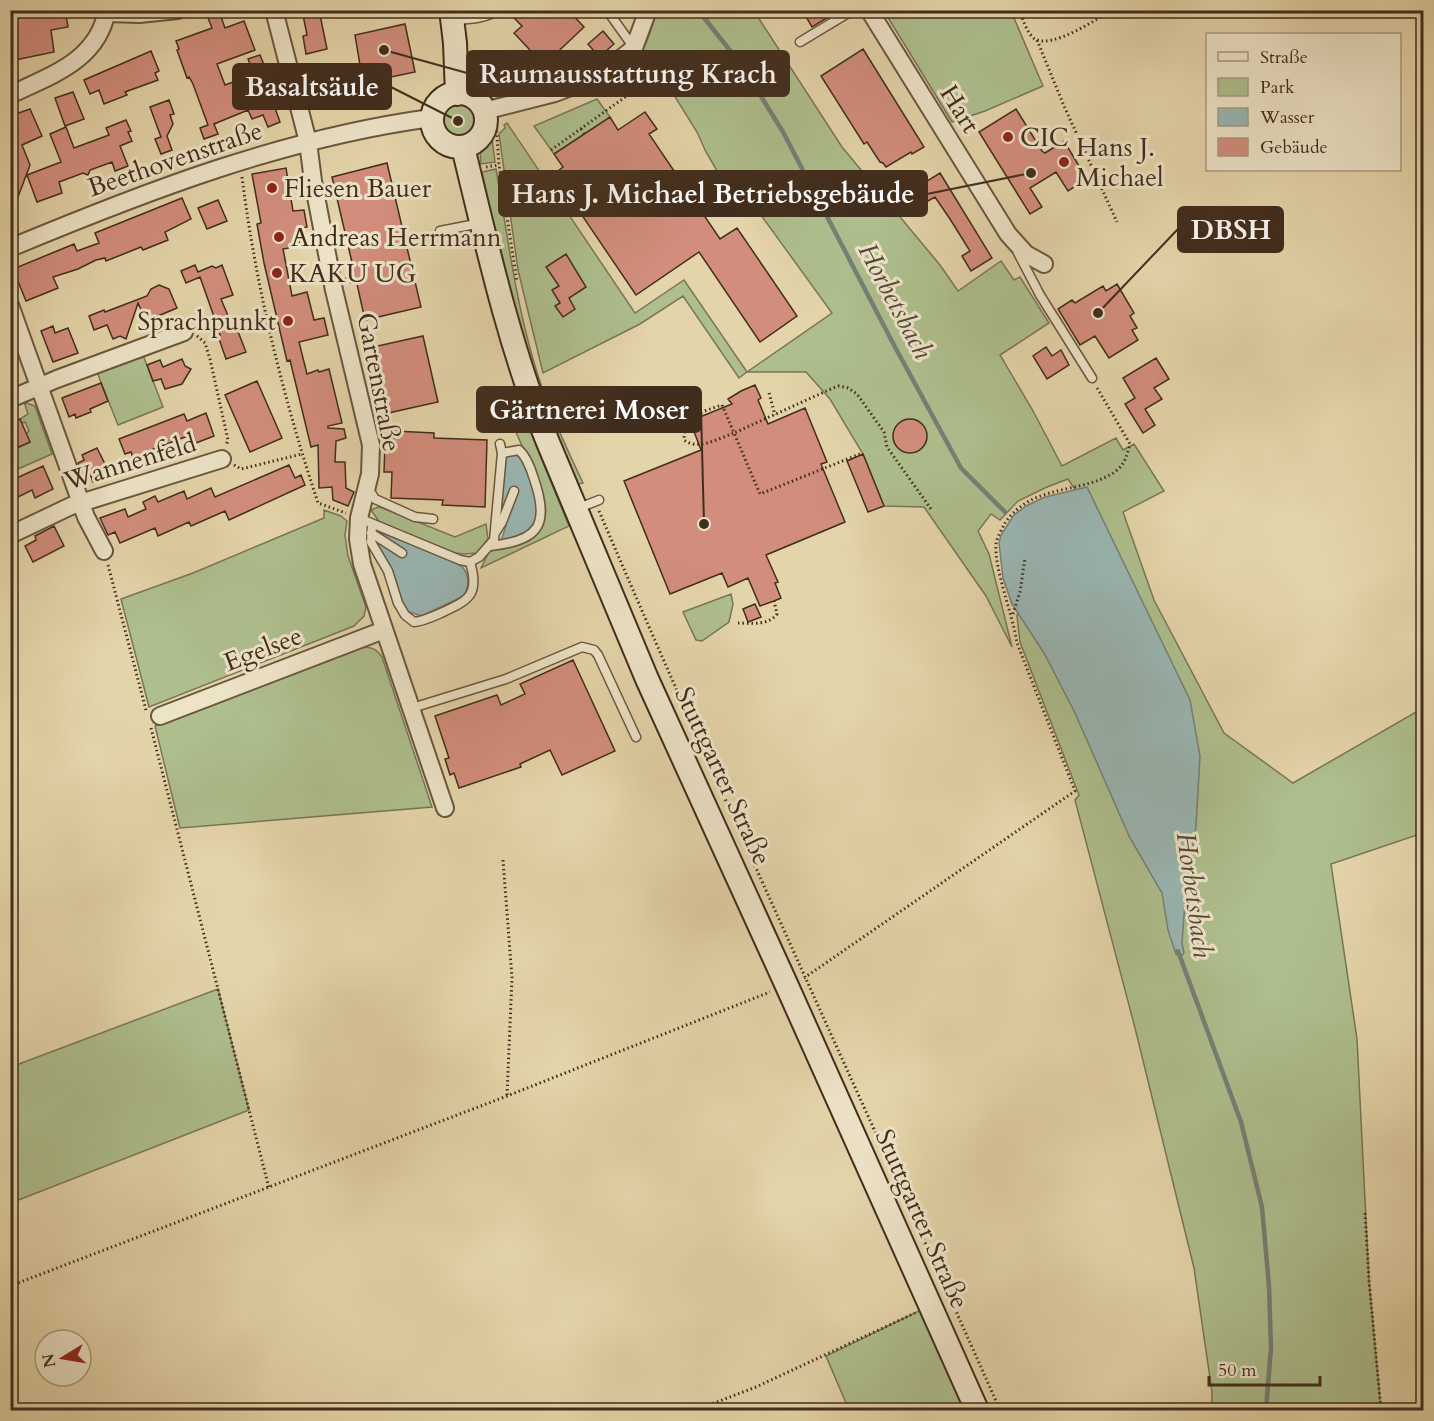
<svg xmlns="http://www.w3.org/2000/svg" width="1434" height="1421" font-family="Cardo,serif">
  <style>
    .green { fill: #aebe8d; stroke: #787655; stroke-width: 1.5 }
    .water { fill: #99b6b3; stroke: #767f77; stroke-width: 1.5 }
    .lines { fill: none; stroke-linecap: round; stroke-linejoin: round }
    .stream { stroke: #767f77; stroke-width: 4.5 }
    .building { fill: #d28d7c; stroke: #412d1d; stroke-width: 1.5 }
    .lane-casing { stroke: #6a5740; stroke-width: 11 }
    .street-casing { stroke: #6a5740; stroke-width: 20 }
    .secondary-casing { stroke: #412d1d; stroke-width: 26 }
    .path { stroke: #412d1d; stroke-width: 3; stroke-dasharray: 1.5 3; stroke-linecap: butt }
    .lane { stroke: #ede3c7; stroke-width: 8 }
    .street { stroke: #ede3c7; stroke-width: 16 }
    .secondary { stroke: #ede3c7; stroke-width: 22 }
    .poi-dot { fill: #8f2418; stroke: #ede3c7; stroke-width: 2 }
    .labels { text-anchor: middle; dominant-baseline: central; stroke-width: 6; stroke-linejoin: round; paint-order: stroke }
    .street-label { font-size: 26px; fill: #412d1d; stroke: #ede3c7 }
    .poi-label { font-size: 26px; fill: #412d1d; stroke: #ede3c7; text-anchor: start }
    .water-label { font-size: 27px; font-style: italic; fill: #53483b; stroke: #ede3c7 }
    .leader { fill: none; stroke: #412d1d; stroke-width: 2 }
    .callout-dot { fill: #412d1d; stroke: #ede3c7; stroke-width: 2 }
    .callout { fill: #412d1d; stroke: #412d1d; stroke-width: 2 }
    .callout-label { font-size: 27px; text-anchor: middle; font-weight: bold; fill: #fff }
  </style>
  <rect width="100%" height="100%" fill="#e4d4a9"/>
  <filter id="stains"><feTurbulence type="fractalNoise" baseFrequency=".00333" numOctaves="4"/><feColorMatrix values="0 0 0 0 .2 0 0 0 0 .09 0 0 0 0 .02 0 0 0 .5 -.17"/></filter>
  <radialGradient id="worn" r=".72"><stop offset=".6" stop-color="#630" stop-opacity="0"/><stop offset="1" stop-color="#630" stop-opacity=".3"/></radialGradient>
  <path class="green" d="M656,11H754L842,147L940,265L958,291L1001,261L1014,280L1020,277L1049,323L1000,355L1032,409L1062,466L1116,438L1123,450L1134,444L1164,491L1123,512L1154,600L1224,733L1293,783L1423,708V833L1331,864L1357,1039L1369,1280L1381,1410H1212V1392L1194,1268L1135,1028L1075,800L1079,795L1020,642L1017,616L1029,553L1016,597L1012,604L1004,579L1076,491L1068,479L1047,487L1018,501L1000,520L991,514L978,531L989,554L1012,647L986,596L924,507L884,506L863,454L830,399L806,372H747L739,378L683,296L640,324L543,373L518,270L499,134L505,128L504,125L507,123L635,313L684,280L747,372L832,313L737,182L727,188L706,152L697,132L674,95L635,60C647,46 652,28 656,11Z
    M884,11H1011L1043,86L985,111L952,122Z
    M597,99L610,117L554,154L534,126Z
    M440 121a18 18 0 1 1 36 0a18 18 0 1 1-36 0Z
    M495,125L492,139L495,162L481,164L480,150Z
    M496,169C507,233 515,297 533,359C545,402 564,443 583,483L579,484L573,479L524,351L502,269L482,172Z
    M143,355L163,407L118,425L97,372Z
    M24,402L35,406L52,454L11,472L10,448L12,450L30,442L26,434L29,431L25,422L22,423L20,419L28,414Z
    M522,411L569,526L481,568L489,552C502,547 517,545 530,539C568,519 523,455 515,429L488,428Z
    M378,507L383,508L455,537L486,524L488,539L477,553L465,554L455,553L380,523L371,510Z
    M324,510L341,516L347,521L345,535L348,556L366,607L364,616L354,626L149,707L121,599L193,573L324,518Z
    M731,594L733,604L729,622L702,641L696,640L683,612Z
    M358,645L360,648C369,646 377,649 382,657L432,807L180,828L155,726Z
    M218,989L249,1110L11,1203V1067Z
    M923,1309L970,1410H849L826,1356Z"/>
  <path class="water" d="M515,454L521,456C528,473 545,508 535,525C529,536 511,539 501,541L506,526L499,519L506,457Z
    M1087,487L1190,700L1200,756L1196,826L1186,888L1182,943L1184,953L1180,957L1176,954L1168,930L1162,893L1130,838L1075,713L1044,653L1012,604L1003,578L999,543L1001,535L1014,515L1026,506L1045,497Z
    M381,533C396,539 458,559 464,569C470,578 468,588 464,596L421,616L407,611L402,603L391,569L375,543Z"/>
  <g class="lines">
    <path class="stream" d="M698,10L743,67L783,132L895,347L961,468L1005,512
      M1178,951L1241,1122L1262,1207L1269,1286L1271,1348L1266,1410"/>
  </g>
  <path class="building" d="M10,10H65L68,27L51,30L54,52L10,61Z
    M302,10H319L327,49L306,54L303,36L307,35Z
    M519,10H568L584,27L544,65L514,33L522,26L513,17Z
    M802,10H840L812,27Z
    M220,14L225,28L244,21L255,50L217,64L225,85L257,73L254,74L248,59L260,55L266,70L262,71L280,122L268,127L263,115L252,119L248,110L214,124L218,134L204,139L200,128L208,125L193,84L189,77L187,78L177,50L179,49L176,41L212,28L208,18Z
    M405,24L415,72L357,84L354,66L360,65L355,35Z
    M603,31L614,44L599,57L588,44Z
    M863,49L924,147L912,154L911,152L886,167L883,163L880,162L867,142L864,144L821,76Z
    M151,51L159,71L155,73L158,80L125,92L127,95L104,104L99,90L90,94L84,80Z
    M73,92L84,119L65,126L55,98Z
    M169,100L174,114L170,115L173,124L167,136L172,150L161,154L155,139L161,137L150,107Z
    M30,109L42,136L22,145L30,165L12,213L10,116Z
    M1016,109L1042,151L1045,153L1064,141L1087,179L1068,191L1056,172L1030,188L1042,207L1030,214L979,132Z
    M645,112L657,129L649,134L720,239L737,228L797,316L760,342L699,252L636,295L554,174L563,167L554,154L610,117L618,130Z
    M126,120L131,131L128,132L132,141L120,146L128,166L115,171L112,162L90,170L88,175L83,173L59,182L62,193L37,202L27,175L61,162L50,134L66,127L74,148L109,135L106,128Z
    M387,163L421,307L365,320L357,284L343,281L354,271L332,177Z
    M286,168L293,211L304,210L307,227L297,229L300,246L283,249L292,296L307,292L314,320L324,318L328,335L299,342L307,374L318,370L319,372L329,369L342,423L328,426V428L344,429L346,438L336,441L335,462H345L346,488L354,492L348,506L333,500L332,487L319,488L318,445L311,447L290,360L287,361L264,263L257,224L261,223L252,174Z
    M940,173L992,258L971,271L962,256L970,251L950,219L935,197L928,201L919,186Z
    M182,198L191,219L165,232L168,240L143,250L141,247L106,261L105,258L96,260L78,269L53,277L58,288L26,301L15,274L18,267L74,244L77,251L99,243L95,233Z
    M218,200L227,221L207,229L198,208Z
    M566,254L586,287L569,298L575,309L563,317L555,306L560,303L552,290L559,286L546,267Z
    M195,265L198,272L212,266L216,268L222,265L233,295L221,299L234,330L237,329L246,352L226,359L218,336L220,335L212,311L200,277L186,283L181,271Z
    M1117,284L1134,313L1130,316L1137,328L1132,330L1138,340L1109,358L1095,336L1080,345L1058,309L1072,300L1075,303L1103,286L1106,291Z
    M159,285L169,289L177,308L146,321L138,303L126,339L120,336L113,339L107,325L94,330L89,316L104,310L105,312L147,296L151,289Z
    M53,326L55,333L68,328L78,353L53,362L41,331Z
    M423,336L438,402L388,413L373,347Z
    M1046,347L1052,356L1061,350L1069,365L1047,379L1033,356Z
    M1156,358L1169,379L1154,388L1162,399L1145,409L1155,425L1143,433L1125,404L1135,398L1123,378Z
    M182,359L185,366L191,369L182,384L165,389L161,379L153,381L147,365L160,360L163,367Z
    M257,381L282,438L250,452L225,395Z
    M101,383L108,401L90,409L91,412L76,418L75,414L69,417L62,398Z
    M755,385L761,398L758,400L768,424L805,408L827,462L821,464L845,522L766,555L778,582L775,583L781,598L774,601L760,606L748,578L728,587L722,573L670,594L624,481L701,450L690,421L732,404L728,399L741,391Z
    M206,413L214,436L196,443L193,434L151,450L152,454L134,461L131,452L125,454L119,439L184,414L187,421Z
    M20,419L30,442L10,451V423Z
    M893 436a17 17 0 1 1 34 0a17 17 0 1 1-34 0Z
    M394,431L434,433V438L487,440L485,507L442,505L443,500L391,498L392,472H384L385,444H393Z
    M97,448L110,474L93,482L90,474L83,477L78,463L84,460L82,455Z
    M863,454L884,506L868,512L847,461Z
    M289,465L295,478L301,475L305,485L229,520L225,511L191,526L189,522L158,536L155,528L120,543L115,532L108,535L100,518L125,509L128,517L146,509L143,502L155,496L158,502L184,491L187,499L211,488L215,497Z
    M43,466L53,489L35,498L32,490L16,498L10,486V481Z
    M54,526L64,546L33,562L25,546L36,540L35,536Z
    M755,604L761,617L748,622L743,609Z
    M573,660L615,751L562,775L550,750L520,764L521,767L459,788L454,773L450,775L445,759L449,758L435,716L497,695L501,705L525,694L520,684Z"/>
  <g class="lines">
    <defs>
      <path id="lane" d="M607,10L634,48
        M454,20C469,19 485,19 497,10
        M800,42L853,10
        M440,231L481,223
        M1018,253L1040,295L1092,378
        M368,488L375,499L415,517L433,519
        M576,509L599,500
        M359,518L460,560L470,562L479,557L494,540L502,453L500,444
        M372,524L371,542L388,571L398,603L405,615L414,622C424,621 432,617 441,613C469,600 480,595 470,562
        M371,533L402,553
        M495,533L502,522L514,491
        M490,546C539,541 550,525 534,479C531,469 527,457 519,450L502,453
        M412,708L506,679L582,647L594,650L598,655L636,737"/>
      <path id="street" d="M274,10L308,142L313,181L334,290L371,445L370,474L359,518L358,539L362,564L445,808
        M869,10L1008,234L1026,254L1044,264
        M107,13L139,14L178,10
        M10,95C51,75 98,61 107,10
        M484,111L555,93L584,82L608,69L634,48L648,10
        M10,248C147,191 284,138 431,118
        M10,305L86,517L104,551
        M10,399L57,379L184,332
        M10,535L71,506L222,459
        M160,716L384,630"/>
      <path id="secondary" d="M451,10L455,43L457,94
        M432 120a27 27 0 1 1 54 0a27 27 0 1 1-54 0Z
        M463,147C487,246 509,345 547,440L647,679L787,986L977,1410"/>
    </defs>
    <use href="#lane" class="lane-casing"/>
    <use href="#street" class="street-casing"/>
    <use href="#secondary" class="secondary-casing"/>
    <path class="path" d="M1019,10C1023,19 1027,34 1035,39C1053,49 1096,19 1113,10
      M1037,40L1064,106L1117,222
      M496,122L499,165L517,282
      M581,129L585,135
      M551,150L635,90
      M486,167L499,165
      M242,177C256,288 283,397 318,503L346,513
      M197,336L205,343L210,359L228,440L226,446
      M769,393L775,415
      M722,405L734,433C719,438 698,451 684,440C684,417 703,411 722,405Z
      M860,454L760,494L734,433L833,388L839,386L848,388L857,394L884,432L887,447L931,509
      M234,465L241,469L302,454
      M599,511C728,813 867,1110 1000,1410
      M108,565L146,710
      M1013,614L1020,592L1025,558
      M738,623C751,623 768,626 777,614L774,601
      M151,728L269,1188
      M503,860L512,978L507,1096
      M804,978L1075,791L1017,643C1013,615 994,569 996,544C997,537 1002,529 1005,523C1033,482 1083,495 1116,471C1125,464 1127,455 1130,444L1096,386
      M1365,1213L1369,1280L1381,1410
      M10,1286L507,1096L770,992
      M696,1410L756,1387L915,1313"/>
    <use href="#lane" class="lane"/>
    <use href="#street" class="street"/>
    <use href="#secondary" class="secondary"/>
  </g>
  <g class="poi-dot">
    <circle cx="1008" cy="137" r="6"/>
    <circle cx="1064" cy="162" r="6"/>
    <circle cx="272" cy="188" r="6"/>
    <circle cx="279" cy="237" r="6"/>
    <circle cx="277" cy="273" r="6"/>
    <circle cx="288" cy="321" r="6"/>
  </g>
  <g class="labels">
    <g class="street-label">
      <text transform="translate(960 109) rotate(58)">Hart</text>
      <text transform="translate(175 159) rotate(-19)">Beethovenstraße</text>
      <text transform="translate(379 382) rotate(79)">Gartenstraße</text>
      <text transform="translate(130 462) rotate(-17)">Wannenfeld</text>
      <text transform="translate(263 649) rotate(-21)">Egelsee</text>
      <text transform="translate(723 776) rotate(65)">Stuttgarter Straße</text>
      <text transform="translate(922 1219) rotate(66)">Stuttgarter Straße</text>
    </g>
    <g class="poi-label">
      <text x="1020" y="137">CIC</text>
      <text x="1076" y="147">Hans J.<tspan x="1076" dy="30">Michael</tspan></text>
      <text x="284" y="188">Fliesen Bauer</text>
      <text x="291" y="237">Andreas Herrmann</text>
      <text x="289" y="273">KAKU UG</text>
      <text x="276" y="321" text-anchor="end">Sprachpunkt</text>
    </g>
    <g class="water-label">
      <text transform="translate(895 301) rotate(62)">Horbetsbach</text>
      <text transform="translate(1194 895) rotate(82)">Horbetsbach</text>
    </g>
  </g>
  <path class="leader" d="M384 50L467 73M458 121L391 87M1031 173L927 194M1098 313L1178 229M704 524L701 410"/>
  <g class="callout-dot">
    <circle cx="384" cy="50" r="6"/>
    <circle cx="458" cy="121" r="6"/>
    <circle cx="1031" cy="173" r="6"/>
    <circle cx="1098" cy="313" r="6"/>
    <circle cx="704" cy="524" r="6"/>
  </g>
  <g class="callout">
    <rect x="467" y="51" width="322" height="45" rx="6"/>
    <rect x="233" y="64" width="158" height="45" rx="6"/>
    <rect x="499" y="171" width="428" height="45" rx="6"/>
    <rect x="1178" y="207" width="105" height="45" rx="6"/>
    <rect x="477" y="387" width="224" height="45" rx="6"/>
  </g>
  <g class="callout-label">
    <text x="628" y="83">Raumausstattung Krach</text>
    <text x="312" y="96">Basaltsäule</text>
    <text x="713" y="203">Hans J. Michael Betriebsgebäude</text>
    <text x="1231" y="239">DBSH</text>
    <text x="589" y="419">Gärtnerei Moser</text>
  </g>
  <rect width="1434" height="1421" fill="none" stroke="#e4d4a9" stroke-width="36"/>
  <rect x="12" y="12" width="1410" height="1397" fill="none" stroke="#412d1d" stroke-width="3"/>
  <rect x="18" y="18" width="1398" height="1385" fill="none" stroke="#412d1d" stroke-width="1.5"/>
  <rect x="1206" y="33" width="195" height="138" fill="#ede3c7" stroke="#a89a83" stroke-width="1.5"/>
  <rect x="1218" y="52" width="30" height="9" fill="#ede3c7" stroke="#a89a83" stroke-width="1.5"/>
  <text x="1260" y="63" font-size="18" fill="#412d1d">Straße</text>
  <rect x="1218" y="78" width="30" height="18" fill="#aebe8d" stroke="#a89a83" stroke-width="1.5"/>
  <text x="1260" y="93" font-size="18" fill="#412d1d">Park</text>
  <rect x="1218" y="108" width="30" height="18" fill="#99b6b3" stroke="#a89a83" stroke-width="1.5"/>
  <text x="1260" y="123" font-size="18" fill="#412d1d">Wasser</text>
  <rect x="1218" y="138" width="30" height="18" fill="#d28d7c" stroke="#a89a83" stroke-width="1.5"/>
  <text x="1260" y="153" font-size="18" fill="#412d1d">Gebäude</text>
  <g transform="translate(63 1358) rotate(259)"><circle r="28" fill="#ede3c7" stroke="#a89a83" stroke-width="1.5"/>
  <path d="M0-4.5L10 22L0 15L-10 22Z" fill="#8f2418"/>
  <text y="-9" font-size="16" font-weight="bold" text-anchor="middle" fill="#412d1d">N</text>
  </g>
  <path d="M1209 1376v9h111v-9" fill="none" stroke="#412d1d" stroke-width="3"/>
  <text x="1218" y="1376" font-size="18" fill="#412d1d" stroke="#ede3c7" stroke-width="4.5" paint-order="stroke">50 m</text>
  <rect width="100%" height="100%" filter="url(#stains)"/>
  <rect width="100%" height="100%" fill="url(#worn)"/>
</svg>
